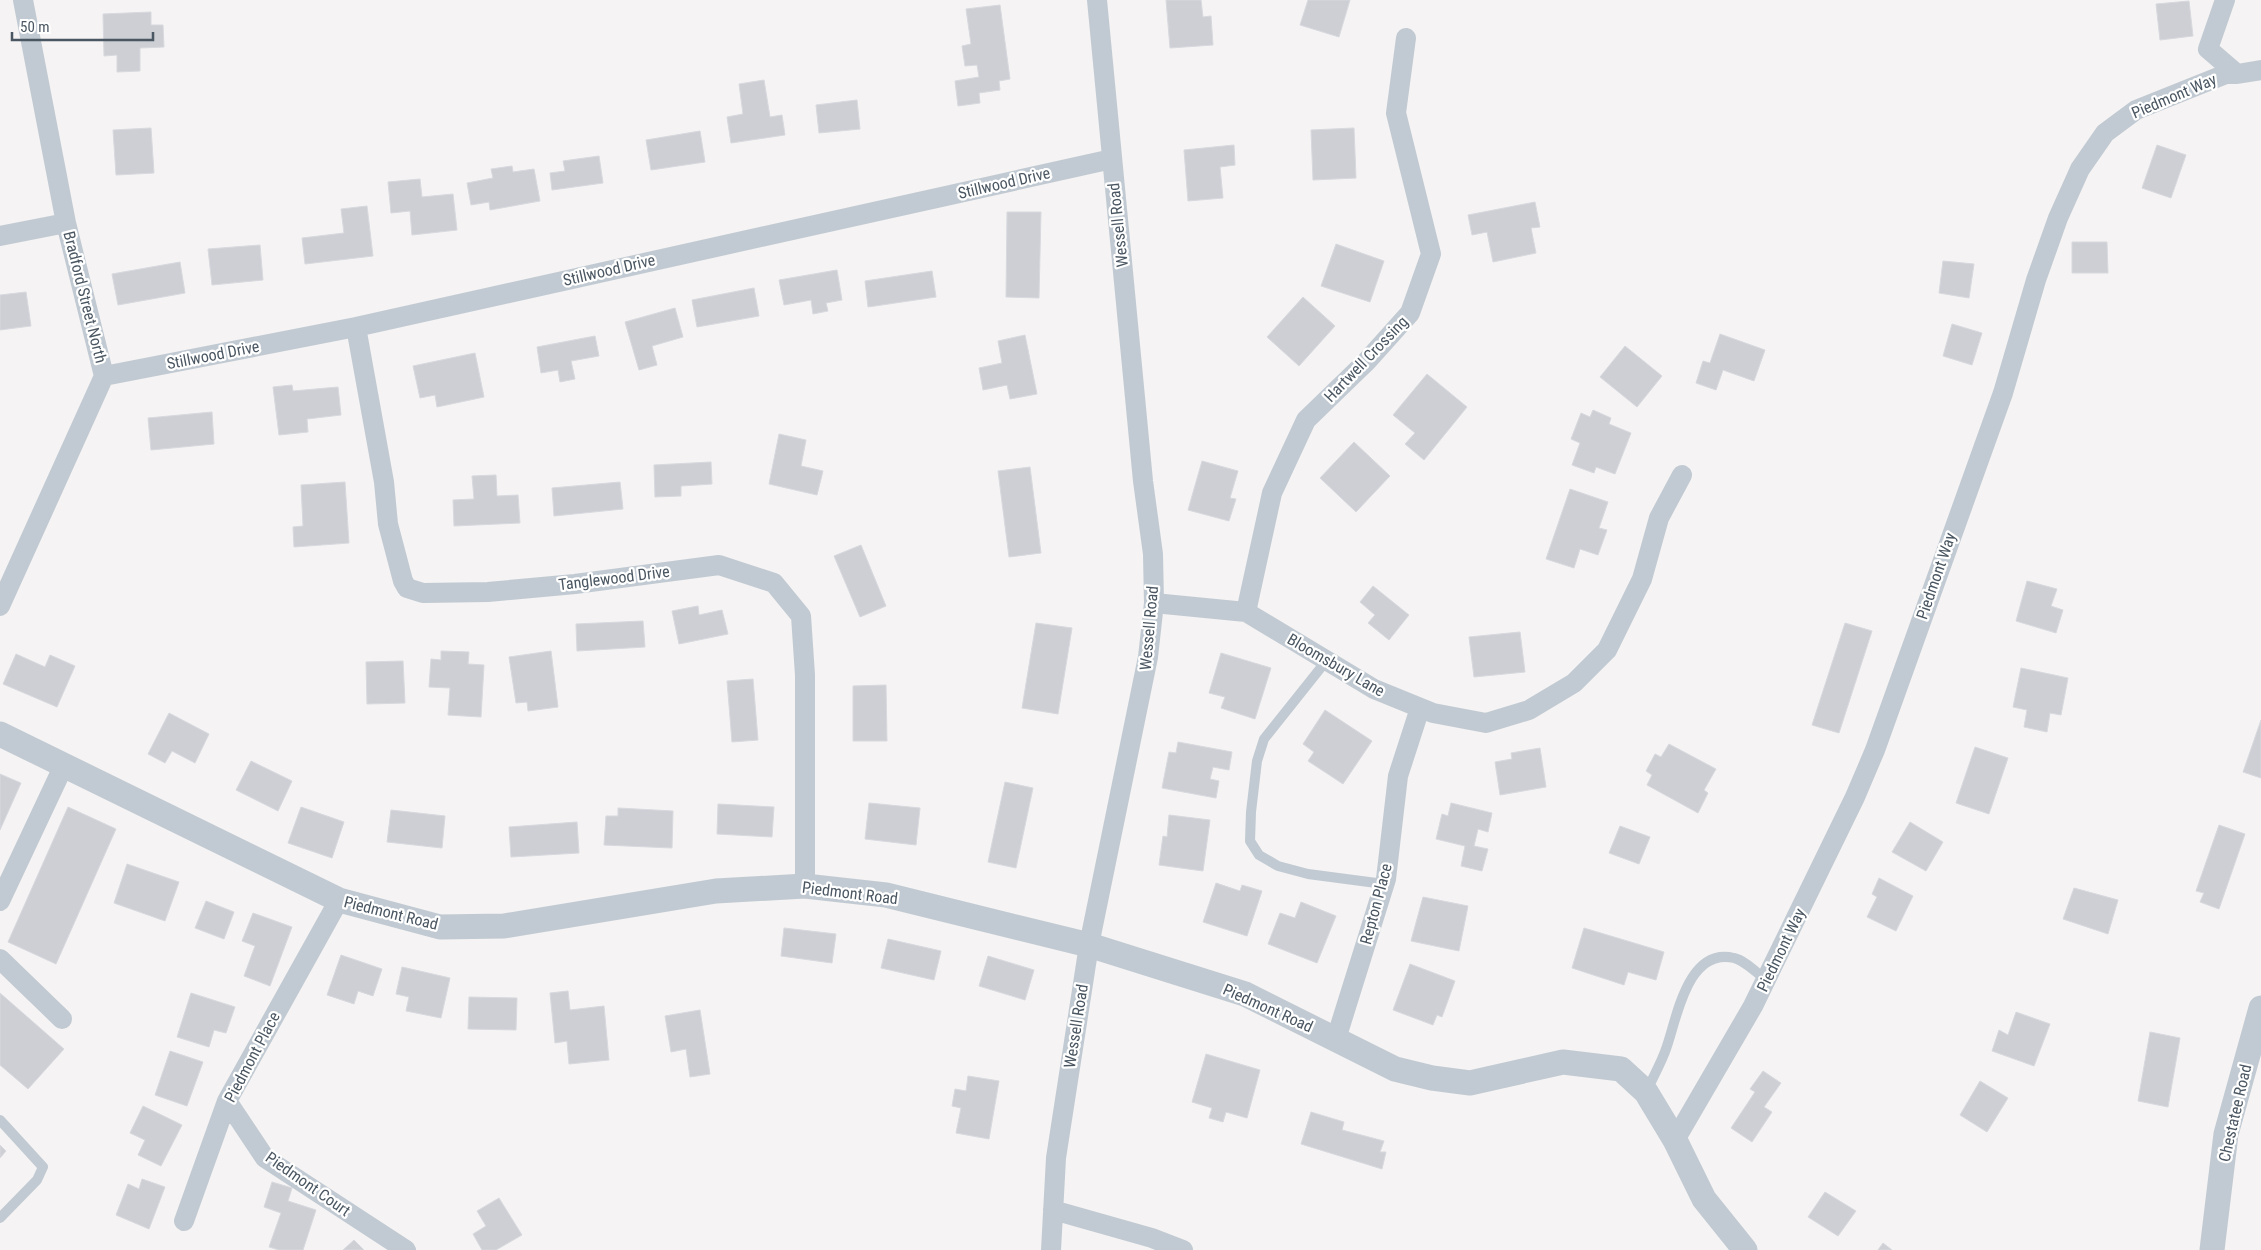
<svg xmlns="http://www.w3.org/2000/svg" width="2261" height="1250" font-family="'Roboto Condensed',sans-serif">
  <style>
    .building { fill: #cdcfd5; stroke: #d7d9de }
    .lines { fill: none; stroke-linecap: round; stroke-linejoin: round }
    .service { stroke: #c1cad2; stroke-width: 10 }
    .minor { stroke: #c1cad2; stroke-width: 20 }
    .tertiary { stroke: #c1cad2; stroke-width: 25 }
    .labels { text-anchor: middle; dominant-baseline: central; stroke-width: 4.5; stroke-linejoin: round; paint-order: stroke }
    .street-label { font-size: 16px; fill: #4a5661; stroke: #fff }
  </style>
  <rect width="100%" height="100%" fill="#f5f3f3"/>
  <path class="building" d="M1166,0H1201L1203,17L1211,16L1213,45L1170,48Z
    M1308,0H1350L1339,37L1300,25Z
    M2189,1L2193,36L2160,40L2156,4Z
    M1000,5L1010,79L999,81L1000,90L979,93L980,103L958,106L955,81L979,77L977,65L965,66L962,46L971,44L966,9Z
    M151,12V25H163L164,47L140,48V71L117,72V55L104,56L103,14Z
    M764,80L770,117L782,115L785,135L731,143L727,117L743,114L739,84Z
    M857,100L860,129L819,133L816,105Z
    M151,128L154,173L116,175L113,130Z
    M1354,128L1356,178L1313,180L1311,130Z
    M700,131L705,162L651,170L646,140Z
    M1234,145L1235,165L1220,167L1223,198L1188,201L1184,150Z
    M2157,145L2186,155L2171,198L2142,188Z
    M599,156L603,183L552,190L550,173L565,171L563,161Z
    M512,166L513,172L534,169L540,201L490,210L489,202L471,205L467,183L493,178L491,169Z
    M420,179L422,197L453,194L457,230L412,235L410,211L391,213L388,182Z
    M1535,202L1540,227L1531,228L1536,253L1493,262L1487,232L1472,235L1468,215Z
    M367,206L373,256L305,264L302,238L344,233L341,209Z
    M1007,212H1041L1039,298L1006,297Z
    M2072,242H2107L2108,273H2072Z
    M1336,244L1384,261L1370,302L1321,286Z
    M260,245L263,280L212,285L208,249Z
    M1943,261L1974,264L1969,298L1939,293Z
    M180,262L185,293L118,305L112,274Z
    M837,270L842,300L826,303L828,311L813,314L811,300L784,305L779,280Z
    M932,271L936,297L868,307L865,281Z
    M754,288L759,316L697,327L692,300Z
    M26,292L31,326L0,330V295Z
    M1303,297L1335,326L1299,366L1267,337Z
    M675,308L683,337L652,346L657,365L639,370L625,322Z
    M1952,324L1982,333L1972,365L1943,356Z
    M1720,334L1765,350L1754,381L1723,370L1716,390L1696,383L1703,361L1710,363Z
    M1025,335L1037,394L1010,399L1007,385L983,390L979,368L1002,363L998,341Z
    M595,336L599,356L571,361L575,379L560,382L558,370L541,373L537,347Z
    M1625,346L1662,376L1637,407L1600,377Z
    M475,353L484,397L437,407L435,395L420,398L413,366Z
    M1427,374L1467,407L1424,460L1405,444L1415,433L1393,415Z
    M292,385L293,391L338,387L341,415L307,419L308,432L279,435L273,387Z
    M1593,410L1611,418L1609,424L1631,433L1615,474L1596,467L1594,473L1572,465L1580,443L1571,439L1581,413L1590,417Z
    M212,412L214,444L151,450L148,418Z
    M779,434L806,440L801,466L823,471L817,495L769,484Z
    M1354,442L1390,476L1356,512L1320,478Z
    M1202,461L1238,471L1230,498L1236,499L1229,521L1188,510Z
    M711,462L712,484L681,486V496L655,497L654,465Z
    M1030,467L1041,553L1009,557L998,471Z
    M496,475L497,496L518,495L520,523L454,526L453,500L474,499L472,476Z
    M345,482L349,543L294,547L293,527L303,526L301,485Z
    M620,482L623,509L554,516L552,488Z
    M1570,489L1608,502L1599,528L1607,530L1598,555L1580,549L1574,568L1546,559Z
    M861,545L886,606L860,617L834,556Z
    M2027,581L2057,589L2051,606L2063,610L2056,633L2016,621Z
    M1373,586L1409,615L1389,640L1368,623L1375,615L1360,602Z
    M698,606L699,615L722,610L728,634L679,644L672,611Z
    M643,621L645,647L577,651L576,624Z
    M1036,623L1072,628L1058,714L1022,708Z
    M1845,623L1872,631L1839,733L1812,725Z
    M1520,632L1525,672L1474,677L1469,637Z
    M441,651L469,652L468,664L484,665L481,717L448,715L450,688L429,687L431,659L441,660Z
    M551,651L558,707L528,711L527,702L516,703L509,657Z
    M1221,653L1271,668L1255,719L1221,708L1225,697L1209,693Z
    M16,654L45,667L50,655L75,666L57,707L3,684Z
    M403,661L405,703L367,704L366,662Z
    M2021,668L2068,678L2061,715L2050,713L2047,732L2024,727L2027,710L2013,707Z
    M753,679L758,740L732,742L727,681Z
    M886,685L887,741H853V686Z
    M1325,710L1372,741L1343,784L1308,761L1314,752L1303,744Z
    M169,713L209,734L195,763L172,751L165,763L148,754Z
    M2261,720V778L2243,772Z
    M1178,742L1232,752L1229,770L1213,767L1210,779L1219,781L1216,798L1162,788L1169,752L1176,753Z
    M1669,744L1716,769L1704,790L1708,793L1698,813L1647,785L1652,775L1646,771L1655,754L1661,757Z
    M1975,747L2008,758L1989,814L1956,803Z
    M1540,748L1546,787L1500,795L1495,762L1512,759L1511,753Z
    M251,761L292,781L278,811L236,790Z
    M0,774L21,783L0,830Z
    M1005,782L1033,788L1016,868L988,862Z
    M869,803L920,808L916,845L865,839Z
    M1451,803L1492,813L1488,832L1478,829L1474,846L1488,849L1482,871L1461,866L1465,846L1436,839L1442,814L1448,816Z
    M718,804L774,807L772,837L717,834Z
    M68,807L116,829L56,964L8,942Z
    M301,807L344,822L332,858L288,843Z
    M618,808L673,811L672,848L604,845L606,816H618Z
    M391,810L445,816L442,848L387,842Z
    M1169,815L1210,820L1203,871L1159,865L1163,836L1167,837Z
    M577,822L579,853L511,857L509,827Z
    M1910,822L1943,842L1926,871L1892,852Z
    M2219,825L2245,834L2219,909L2200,902L2204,893L2196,891Z
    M1620,826L1650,837L1639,864L1609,853Z
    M127,864L179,882L165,921L114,903Z
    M1879,878L1913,896L1896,931L1867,917L1877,897L1872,894Z
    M1216,883L1240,891L1242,885L1262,891L1247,936L1203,922Z
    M2074,888L2118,900L2108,934L2063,919Z
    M1423,897L1468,906L1459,951L1411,941Z
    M206,901L234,912L224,939L195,928Z
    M1301,902L1336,916L1317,963L1268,944L1280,913L1295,918Z
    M253,913L292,927L270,986L244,976L255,946L242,941Z
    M784,928L836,934L832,963L781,956Z
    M1584,928L1664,952L1656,980L1628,972L1624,985L1572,968Z
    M888,939L941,951L934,980L881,968Z
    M341,955L382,969L373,996L358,991L354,1004L327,995Z
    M988,956L1034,970L1025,1000L979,986Z
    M1410,964L1455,981L1442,1017L1437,1015L1433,1025L1393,1010Z
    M402,967L450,978L441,1018L406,1011L409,997L396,994Z
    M568,991L570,1010L604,1006L609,1060L569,1064L567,1041L555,1043L550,993Z
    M0,993L64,1049L28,1089L0,1065Z
    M191,993L235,1007L226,1033L214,1030L209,1047L177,1037Z
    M469,997L517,998L516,1030L468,1029Z
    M700,1010L710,1074L690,1077L686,1049L671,1052L665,1016Z
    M2016,1012L2050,1024L2034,1066L1992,1051L1999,1030L2008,1035Z
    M2150,1032L2180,1038L2168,1107L2138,1101Z
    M170,1051L203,1062L187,1106L155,1095Z
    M1206,1054L1260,1070L1247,1118L1226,1112L1223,1122L1209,1118L1212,1108L1192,1102Z
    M1763,1071L1781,1083L1764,1107L1772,1112L1752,1142L1731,1128L1755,1092L1750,1089Z
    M968,1076L999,1081L989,1139L956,1133L961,1108L952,1106L955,1089L966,1091Z
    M1980,1081L2008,1098L1987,1132L1960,1115Z
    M143,1106L182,1125L161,1166L138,1155L145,1140L130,1133Z
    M1311,1112L1344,1122L1342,1130L1384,1141L1380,1152H1386L1382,1169L1301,1144Z
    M0,1145L6,1151L0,1158Z
    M142,1179L165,1187L149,1229L116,1215L128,1184L139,1189Z
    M272,1182L292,1188L288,1201L316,1210L303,1250H279L269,1247L281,1213L264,1207Z
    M1825,1192L1856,1211L1838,1236L1808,1217Z
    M499,1198L522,1235L496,1250H482L473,1234L486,1226L477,1211Z
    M354,1240L364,1250H343Z
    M1883,1243L1892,1250H1878Z"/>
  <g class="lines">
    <path class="service" d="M1327,660L1264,739L1257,761L1251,812L1250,841L1259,855L1278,866L1308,874L1384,884
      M1646,1092C1653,1077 1662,1062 1667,1046C1677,1017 1688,947 1734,958C1744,960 1757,973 1766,980
      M0,1120L43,1167L37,1180L0,1218"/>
    <path class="minor" d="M2225,0L2208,49L2237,74L2261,70
      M0,236L66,223
      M356,327L384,482L388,524L403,581L407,588L423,593L488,592L575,584L719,565L774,583L801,616L805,675V886
      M104,376L356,327L1112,159
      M1154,603L1246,612L1374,689L1433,713L1486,723L1529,710L1574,683L1607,650L1642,579L1659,518L1682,475
      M0,606L104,376L66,223L23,0
      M1246,612L1272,493L1306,420L1367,361L1410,313L1431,254L1396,113L1406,38
      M0,901L64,765
      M0,959L62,1019
      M1336,1039L1386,879L1398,776L1420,708
      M227,1101L265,1158L406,1250
      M1675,1140L1753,1006L1855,797L1875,750L2003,393L2036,280L2058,218L2080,169L2105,133L2136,110L2226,74H2237
      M1053,1210L1152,1238L1183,1250
      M184,1221L227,1101L339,900
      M1051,1250L1056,1158L1089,945L1148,657L1154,603L1153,554L1143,481L1097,0"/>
    <path class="tertiary" d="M0,734L339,900L440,927L504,926L716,891L805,886L886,895L1089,945L1245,994L1395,1069L1432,1078L1470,1083L1563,1062L1621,1069L1646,1092L1675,1140L1704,1199L1745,1250
      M2212,1250L2226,1134L2261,1008"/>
  </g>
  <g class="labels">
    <g class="street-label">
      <text transform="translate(2174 96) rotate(-23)">Piedmont Way</text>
      <text transform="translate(1004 183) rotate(-13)">Stillwood Drive</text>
      <text transform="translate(1118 225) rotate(-96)">Wessell Road</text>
      <text transform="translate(609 270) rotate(-13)">Stillwood Drive</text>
      <text transform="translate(85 297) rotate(76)">Bradford Street North</text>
      <text transform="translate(213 355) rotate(-11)">Stillwood Drive</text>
      <text transform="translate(1366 359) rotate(-46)">Hartwell Crossing</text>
      <text transform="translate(1936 576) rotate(-71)">Piedmont Way</text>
      <text transform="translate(614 578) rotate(-7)">Tanglewood Drive</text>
      <text transform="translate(1149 628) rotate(-85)">Wessell Road</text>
      <text transform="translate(1336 665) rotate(30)">Bloomsbury Lane</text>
      <text transform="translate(850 893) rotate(7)">Piedmont Road</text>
      <text transform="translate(1376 904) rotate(-75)">Repton Place</text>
      <text transform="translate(391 913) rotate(14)">Piedmont Road</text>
      <text transform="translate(1781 950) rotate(-64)">Piedmont Way</text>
      <text transform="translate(1268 1008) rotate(24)">Piedmont Road</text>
      <text transform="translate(1076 1026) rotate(-81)">Wessell Road</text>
      <text transform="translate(252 1057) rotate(-62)">Piedmont Place</text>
      <text transform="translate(2235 1113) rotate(-77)">Chestatee Road</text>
      <text transform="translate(308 1184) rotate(35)">Piedmont Court</text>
    </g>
  </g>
  <path d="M12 32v8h141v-8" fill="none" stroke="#4a5661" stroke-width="2.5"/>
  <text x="20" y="32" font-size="15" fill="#4a5661" stroke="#ffffff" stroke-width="4" paint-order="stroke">50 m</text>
</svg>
